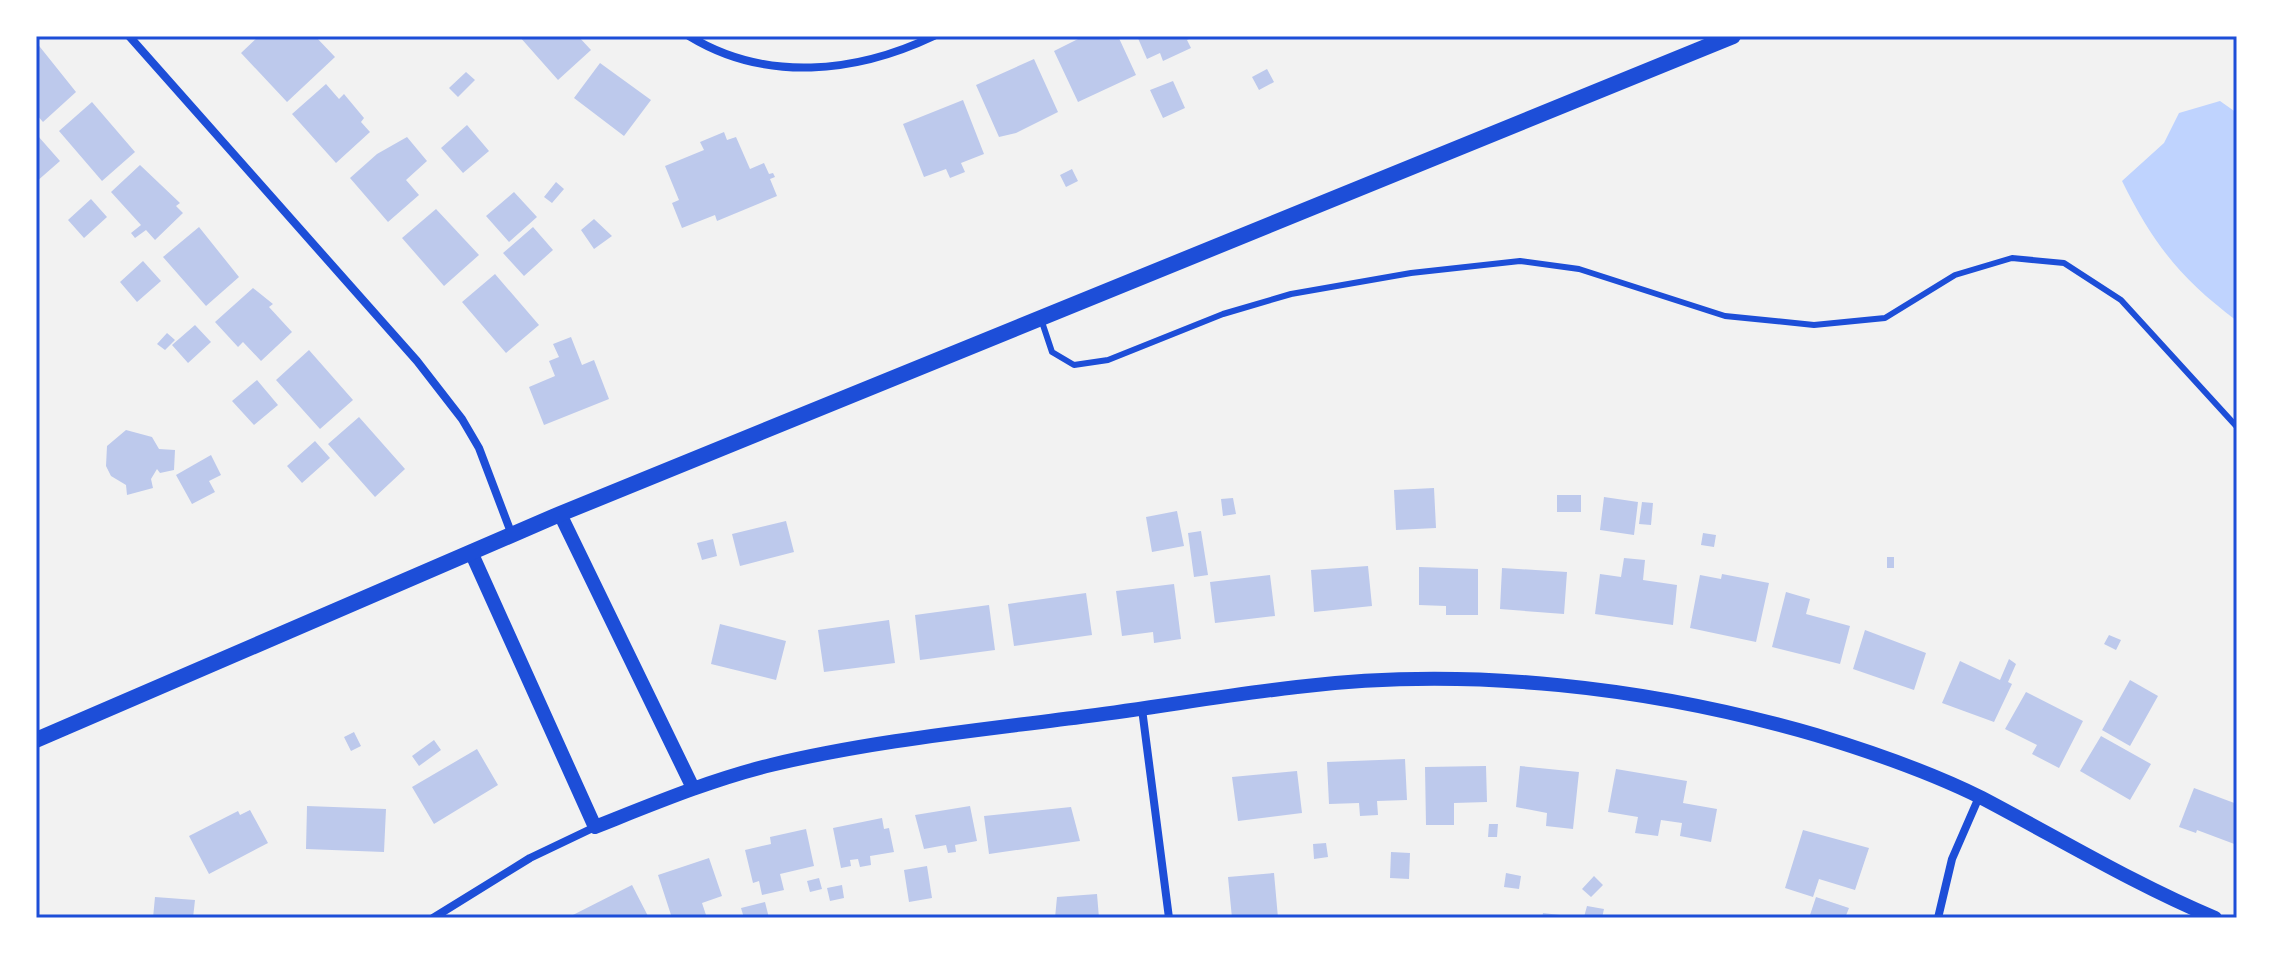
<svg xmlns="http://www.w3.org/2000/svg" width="2273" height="954" font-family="'Work Sans',sans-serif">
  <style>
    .water { fill: #bfd3fe }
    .building { fill: #bdc9ec }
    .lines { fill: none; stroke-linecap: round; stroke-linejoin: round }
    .service { stroke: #1d4ed8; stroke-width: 6 }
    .minor { stroke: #1d4ed8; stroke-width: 8 }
    .tertiary { stroke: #1d4ed8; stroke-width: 14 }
    .secondary { stroke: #1d4ed8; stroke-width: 16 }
    .neatline { fill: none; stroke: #1d4ed8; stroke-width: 3 }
  </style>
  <rect width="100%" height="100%" fill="#f2f2f2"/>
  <path class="water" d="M2220,101L2237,113V321C2180,278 2154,245 2122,181L2164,143L2179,113Z"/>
  <path class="building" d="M259,36H315L335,57L287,102L241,53Z
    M519,36H578L591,50L558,80Z
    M1084,36H1118L1136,75L1078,102L1054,51Z
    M1137,36H1195L1187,40L1191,48L1163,61L1160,53L1147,59Z
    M36,42L76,92L43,122L36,114Z
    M1034,59L1058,112L1016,133L999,137L976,85Z
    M600,63L651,100L624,136L574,98Z
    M1267,69L1274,82L1259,90L1252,77Z
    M466,72L475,80L458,97L449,88Z
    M1173,81L1185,108L1163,118L1150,90Z
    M326,84L339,99L344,94L364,118L361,122L370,132L336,163L292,114Z
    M963,100L984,154L961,163L965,172L950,178L946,169L924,177L903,124Z
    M92,102L135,152L102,181L59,131Z
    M467,125L489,151L463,173L441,148Z
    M724,132L727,140L736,137L750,169L764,163L769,174L773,173L775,177L770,179L777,196L717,221L715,215L682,228L672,203L679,200L665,166L704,150L700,142Z
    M38,136L60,161L36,182V138Z
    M407,137L427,161L406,180L419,195L388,222L350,178L377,154Z
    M140,165L180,203L176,206L183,213L155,240L146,230L135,238L131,233L141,225L111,192Z
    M1072,169L1078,181L1066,187L1060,175Z
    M556,182L564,189L552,203L544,197Z
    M514,192L537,217L509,242L486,216Z
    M91,199L107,217L84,238L68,220Z
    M436,209L479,255L444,286L402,238Z
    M594,219L612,236L594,249L581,230Z
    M199,227L239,277L206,306L163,257Z
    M533,227L553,250L524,276L503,253Z
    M143,261L161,281L137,302L120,282Z
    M495,274L539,325L506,353L462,302Z
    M253,288L273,304L269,307L292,332L261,361L243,342L238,347L215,322Z
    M195,325L211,342L188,363L172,345Z
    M167,333L175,340L165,350L157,344Z
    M571,337L582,365L594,360L609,399L544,425L529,387L555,376L549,361L559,357L553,344Z
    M309,350L353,400L320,429L276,380Z
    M257,380L278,405L254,425L232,401Z
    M359,417L405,469L375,497L328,444Z
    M126,430L152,437L159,449L175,450L174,470L160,473L157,469L151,479L153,488L127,495L126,485L111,476L106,466L107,446Z
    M315,441L330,458L302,483L287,466Z
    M211,455L221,475L209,481L215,492L192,504L176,475Z
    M1434,488L1436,528L1396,530L1394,490Z
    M1557,495H1581V512H1557Z
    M1604,497L1638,502L1634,535L1600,530Z
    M1233,498L1236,514L1223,516L1221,499Z
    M1642,502L1653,503L1651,525L1639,524Z
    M1177,511L1184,546L1152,552L1146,517Z
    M786,521L794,552L740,566L732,534Z
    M1201,531L1208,575L1194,577L1188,533Z
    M1703,533L1716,535L1714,547L1701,545Z
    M713,539L717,556L702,560L697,543Z
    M1887,557H1894V568H1887Z
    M1624,558L1645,560L1643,580L1677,585L1673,625L1595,614L1600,574L1621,577Z
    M1368,566L1372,606L1314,612L1311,570Z
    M1419,567L1478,569V615H1446V606L1419,605Z
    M1502,568L1567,572L1564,614L1500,609Z
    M1722,574L1769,583L1756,642L1690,628L1700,575L1721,579Z
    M1270,575L1275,616L1215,623L1210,582Z
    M1174,584L1181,639L1154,643L1153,632L1122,636L1116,591Z
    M1786,592L1810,599L1806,614L1850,626L1840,664L1772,647Z
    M1086,593L1092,635L1014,646L1008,604Z
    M989,605L995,650L920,660L915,615Z
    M889,620L895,663L824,672L818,630Z
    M720,624L786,641L776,680L711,664Z
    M1865,630L1926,653L1914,690L1853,669Z
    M2109,635L2121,640L2116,650L2104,644Z
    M2009,659L2016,664L2008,682L2012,684L1994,722L1942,703L1960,661L2000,680Z
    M2130,680L2158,696L2130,746L2102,730Z
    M2026,692L2083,721L2059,768L2032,754L2037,745L2005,729Z
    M354,732L361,746L351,751L344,737Z
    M2101,736L2151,764L2130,800L2080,771Z
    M434,740L441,750L419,766L412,756Z
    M477,749L498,785L434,824L412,787Z
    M1405,759L1407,800L1377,801L1378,815L1360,816L1359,803L1329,804L1327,762Z
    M1486,766L1487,802L1454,803V825H1426L1425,767Z
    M1520,766L1579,772L1573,829L1546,826L1547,813L1516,807Z
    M1616,769L1687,781L1683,803L1717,809L1711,842L1680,836L1682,823L1661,820L1658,836L1635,833L1638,817L1608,812Z
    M1297,771L1302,813L1238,821L1232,777Z
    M2194,788L2237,804V845L2197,830L2196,833L2179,827Z
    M307,806L386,809L384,852L306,849Z
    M970,806L977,841L955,845L956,852L948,853L946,845L924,849L915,815Z
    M1071,807L1080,841L989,854L984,816Z
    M250,810L268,843L209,874L189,836L238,811L240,815Z
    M882,818L884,829L889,828L894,852L870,856L871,865L860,867L858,859L850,860L851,866L841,868L833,828Z
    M1489,824H1498L1497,837H1488Z
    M806,829L814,866L780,874L784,890L762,895L759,881L753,883L745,850L771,844L770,837Z
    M1803,830L1869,848L1855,890L1819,879L1813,897L1785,888Z
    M1326,843L1328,857L1314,859L1313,844Z
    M1391,852L1410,853L1409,879L1390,878Z
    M709,858L722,896L702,903L707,918H672L658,875Z
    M927,866L932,898L909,902L904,870Z
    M1274,873L1278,918H1232L1228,877Z
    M1506,873L1521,876L1519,889L1504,887Z
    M1594,876L1603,885L1591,897L1582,889Z
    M819,878L822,889L810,892L807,881Z
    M632,885L649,918H567Z
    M842,885L844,898L830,901L827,888Z
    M1097,894L1099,918H1055L1057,897Z
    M155,897L195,900L193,918H153Z
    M1816,897L1849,908L1845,918H1809Z
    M765,902L769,918H744L741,908Z
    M1587,906L1604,909L1602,918L1584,917Z
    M1543,913L1568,916V918H1542Z"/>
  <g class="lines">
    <path class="service" d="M1042,322L1052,352L1074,365L1108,360L1223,314L1291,294L1411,273L1520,261L1579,269L1725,316L1814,325L1885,318L1955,275L2012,258L2064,263L2121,300L2237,427"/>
    <path class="minor" d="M129,36L417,361L462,419L479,448L512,535
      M689,36C766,83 856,73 934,36
      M1142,709L1169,918
      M433,918L530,858L595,827
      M1938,918L1952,859L1979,797"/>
    <path class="tertiary" d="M560,514L693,788
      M471,552L595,827C653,804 710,780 771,765C875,740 982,730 1088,716C1158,707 1227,695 1297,687C1470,666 1650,687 1816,735C1872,752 1930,772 1982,798C2060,839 2134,884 2215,918"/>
    <path class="secondary" d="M36,740L560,514L1733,36"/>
  </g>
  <rect width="2273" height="954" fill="none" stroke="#ffffff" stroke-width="76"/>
  <rect x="38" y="38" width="2197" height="878" class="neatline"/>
</svg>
